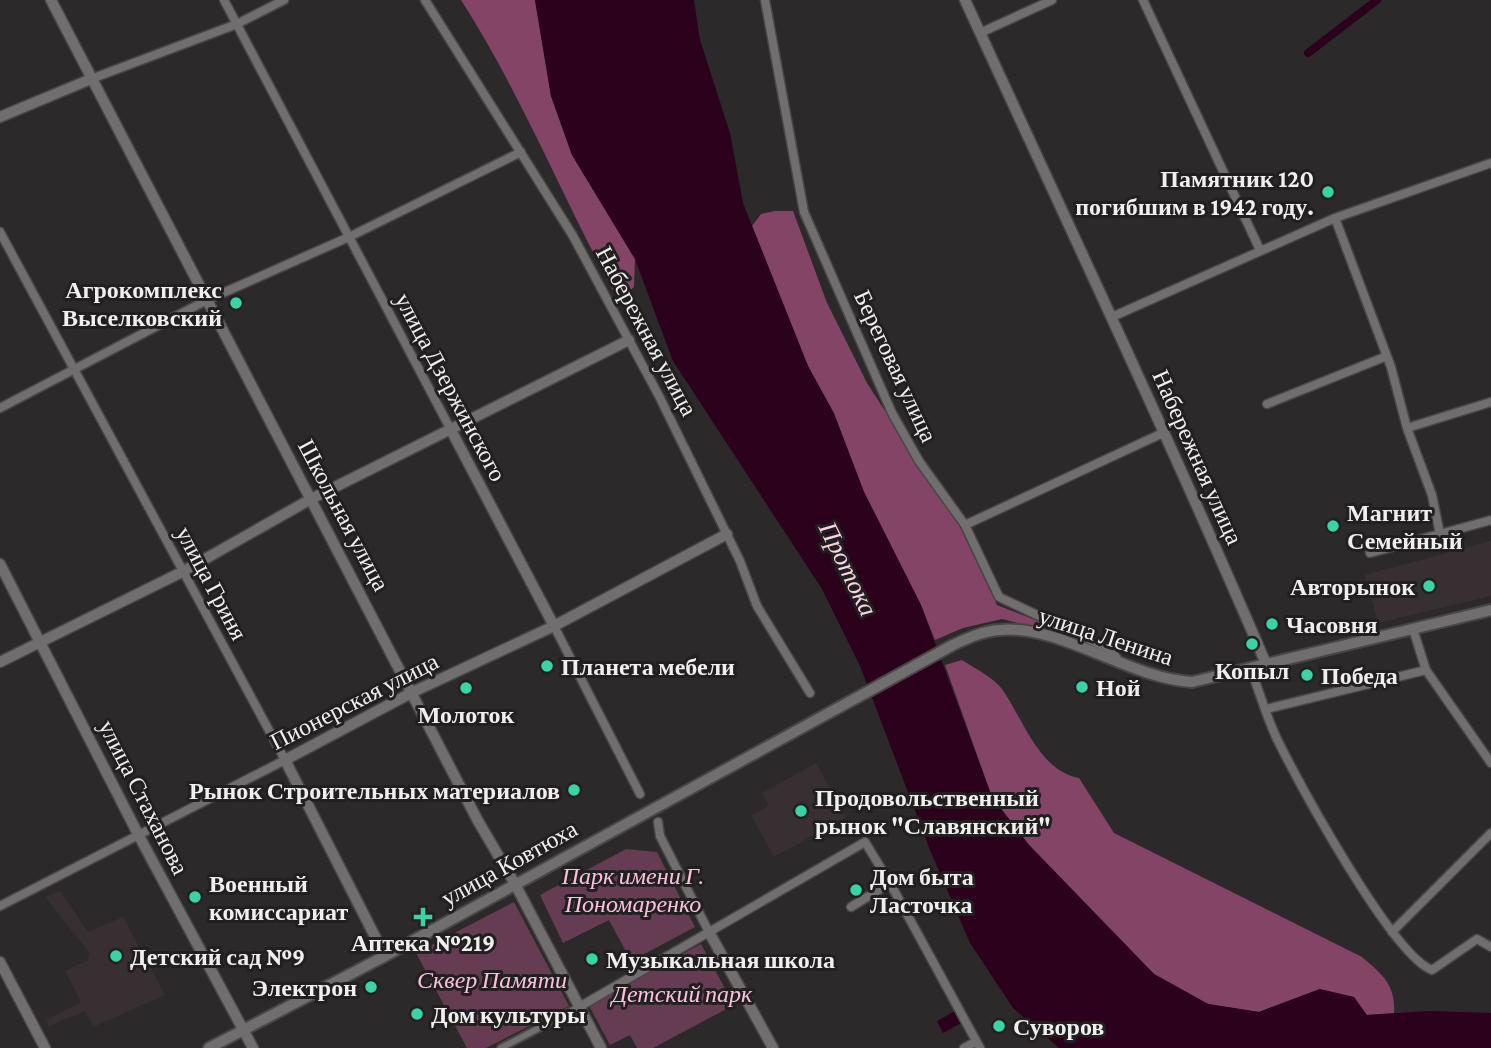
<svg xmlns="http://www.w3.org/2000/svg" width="1491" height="1048" font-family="'Crimson Pro',serif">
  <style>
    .built { fill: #382f33 }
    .green { fill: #663c52 }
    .forest { fill: #834466 }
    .water { fill: #2b011b }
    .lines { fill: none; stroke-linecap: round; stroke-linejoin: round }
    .canal { stroke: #2b011b; stroke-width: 8 }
    .pedestrian-casing { stroke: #494647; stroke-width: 10 }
    .minor-casing { stroke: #494647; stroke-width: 11 }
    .tertiary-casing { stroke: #494647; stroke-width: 13 }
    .secondary-casing { stroke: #494647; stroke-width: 14 }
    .pedestrian { stroke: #716e6f; stroke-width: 6 }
    .minor { stroke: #716e6f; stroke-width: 8 }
    .tertiary { stroke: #716e6f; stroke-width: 10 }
    .secondary { stroke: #716e6f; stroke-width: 10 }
    .poi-dot { fill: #38d4a6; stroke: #221f20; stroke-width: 2.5 }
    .labels { text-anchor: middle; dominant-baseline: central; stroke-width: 6; stroke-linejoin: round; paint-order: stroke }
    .poi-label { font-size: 24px; font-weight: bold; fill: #f0efef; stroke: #221f20; text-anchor: start }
    .street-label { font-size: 24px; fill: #f0efef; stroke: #221f20 }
    .park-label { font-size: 24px; font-style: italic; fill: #fac0dc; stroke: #221f20 }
    .water-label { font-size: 26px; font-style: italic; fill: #fbd3e6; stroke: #221f20 }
  </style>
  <rect width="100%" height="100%" fill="#2b292a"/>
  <path class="built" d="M1491,541V596L1378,623L1365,575Z
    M816,763L846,817L774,857L751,815L769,806L762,793Z
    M60,891L88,932L123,917L165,995L93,1027L85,1011L49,1026L46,1020L81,1002L65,971L88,960L89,952L45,897Z"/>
  <path class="green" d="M626,849L657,852L695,927L631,961L609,920L563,943L540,895Z
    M514,902L569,1006L486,1048H467L416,953Z
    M701,944L734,1005L653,1048H637L630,1035L610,1045L588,1004Z"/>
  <path class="forest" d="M461,0H535L551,96L572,155L635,259L634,287L618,300C564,201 522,95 461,0Z
    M775,211H793L827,303L867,383L960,527L997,605L1061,630V634L1002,619L963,628L935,640L921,605L864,492L834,413L808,366L752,226L761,214Z
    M962,660C974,668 993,677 1002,689C1024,720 1038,770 1079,778L1114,833L1362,957C1382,974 1396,985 1394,1013L1367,1015L1320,989L1259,1012L1208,1004L1154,974L1029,845L992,797L945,665Z"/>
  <path class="water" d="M535,0H694L700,40L730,133L743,203L808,366L834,414L864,492L921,605L992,797L1029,845L1154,974L1208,1004L1259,1012L1320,989L1354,997L1367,1015L1429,1011L1491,1013V1048H1059L1013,1008L970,943L930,850L860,666L822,589L673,361L635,259L572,155L551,96Z
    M955,1011L961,1023L943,1033L937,1021Z"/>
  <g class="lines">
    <path class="canal" d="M1308,53L1377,0"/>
    <defs>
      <path id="pedestrian" d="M501,1048L579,1007"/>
      <path id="minor" d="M224,0L451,430
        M425,0L573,236L659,396L740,561L757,606L810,693
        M765,0L804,212L892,413L919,461L965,525L999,597L1111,650L1120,663
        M1143,0L1260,250
        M980,33L1052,0
        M91,79L237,24L284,0
        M1335,218L1391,367L1407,428L1432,495L1440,534
        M0,232L285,760L0,906
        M1114,316L1335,218L1491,163
        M1267,404L1387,356
        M0,408L207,300L349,237L521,152
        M1407,428L1491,402
        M965,525L1165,432
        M1370,553L1491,520
        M554,626L640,794
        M1413,629L1426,670L1491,763
        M1251,670C1260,693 1267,719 1278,741C1300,785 1392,955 1432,970L1477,939L1491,947
        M1266,709L1426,670
        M658,822L660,836L709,932
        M890,883L980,1048
        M1392,932L1491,833
        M579,1007L865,842L890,883L851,907
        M964,1048L975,1042"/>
      <path id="tertiary" d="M51,0L478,821L515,884L601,1048
        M965,0C1067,222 1171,442 1267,666
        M0,117L91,79
        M451,430L554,626
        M0,564L139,836L253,1048
        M0,662L182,572L311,499L629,340
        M709,932L773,1048
        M385,956L285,760L413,692L554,626L727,534
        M0,962L45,1048"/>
      <path id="secondary" d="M209,1048L385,956L953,645C968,638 983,631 1000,630C1060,624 1128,678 1192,682L1491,610"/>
    </defs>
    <use href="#pedestrian" class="pedestrian-casing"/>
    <use href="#minor" class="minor-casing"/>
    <use href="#tertiary" class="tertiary-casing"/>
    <use href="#secondary" class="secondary-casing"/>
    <use href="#pedestrian" class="pedestrian"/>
    <use href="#minor" class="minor"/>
    <use href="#tertiary" class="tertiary"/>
    <use href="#secondary" class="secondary"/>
  </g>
  <g class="poi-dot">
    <circle cx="1328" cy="192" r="7"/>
    <circle cx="236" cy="303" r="7"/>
    <circle cx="1333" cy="526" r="7"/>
    <circle cx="1429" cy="586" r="7"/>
    <circle cx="1272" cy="624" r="7"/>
    <circle cx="1252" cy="644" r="7"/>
    <circle cx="547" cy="666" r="7"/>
    <circle cx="1307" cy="675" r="7"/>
    <circle cx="1082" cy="687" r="7"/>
    <circle cx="466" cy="688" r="7"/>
    <circle cx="574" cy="790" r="7"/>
    <circle cx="801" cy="811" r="7"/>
    <circle cx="856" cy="890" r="7"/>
    <circle cx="195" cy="897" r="7"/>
    <path d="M419.5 906.5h7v7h7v7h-7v7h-7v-7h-7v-7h7z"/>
    <circle cx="116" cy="956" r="7"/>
    <circle cx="592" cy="959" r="7"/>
    <circle cx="371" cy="987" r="7"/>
    <circle cx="417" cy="1014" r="7"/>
    <circle cx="999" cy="1026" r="7"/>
  </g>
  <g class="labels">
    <g class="poi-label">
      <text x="1314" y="178" text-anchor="end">Памятник 120<tspan x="1314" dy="28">погибшим в 1942 году.</tspan></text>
      <text x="222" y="289" text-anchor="end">Агрокомплекс<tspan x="222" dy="28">Выселковский</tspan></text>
      <text x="1347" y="512">Магнит<tspan x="1347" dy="28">Семейный</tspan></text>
      <text x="1415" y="586" text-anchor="end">Авторынок</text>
      <text x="1286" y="624">Часовня</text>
      <text x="561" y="666">Планета мебели</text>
      <text x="1252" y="670" text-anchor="middle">Копыл</text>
      <text x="1321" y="675">Победа</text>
      <text x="1096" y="687">Ной</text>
      <text x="466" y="714" text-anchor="middle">Молоток</text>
      <text x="560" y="790" text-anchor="end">Рынок Строительных материалов</text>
      <text x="815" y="797">Продовольственный<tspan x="815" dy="28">рынок "Славянский"</tspan></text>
      <text x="870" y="876">Дом быта<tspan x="870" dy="28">Ласточка</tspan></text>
      <text x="209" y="883">Военный<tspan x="209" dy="28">комиссариат</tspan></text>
      <text x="423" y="942" text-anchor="middle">Аптека №219</text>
      <text x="130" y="956">Детский сад №9</text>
      <text x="606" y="959">Музыкальная школа</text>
      <text x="357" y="987" text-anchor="end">Электрон</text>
      <text x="431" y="1014">Дом культуры</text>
      <text x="1013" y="1026">Суворов</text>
    </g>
    <g class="street-label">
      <text transform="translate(647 331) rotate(62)">Набережная улица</text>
      <text transform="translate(896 366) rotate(65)">Береговая улица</text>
      <text transform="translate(451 387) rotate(62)">улица Дзержинского</text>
      <text transform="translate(1198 457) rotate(66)">Набережная улица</text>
      <text transform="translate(344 515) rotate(62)">Школьная улица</text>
      <text transform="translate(212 583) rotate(62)">улица Гриня</text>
      <text transform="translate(1106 636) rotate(18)">улица Ленина</text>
      <text transform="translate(354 701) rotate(-27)">Пионерская улица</text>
      <text transform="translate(144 797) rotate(63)">улица Стаханова</text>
      <text transform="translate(509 863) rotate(-29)">улица Ковтюха</text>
    </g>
    <g class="park-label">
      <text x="633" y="875">Парк имени Г.<tspan x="633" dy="28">Пономаренко</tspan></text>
      <text x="492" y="979">Сквер Памяти</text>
      <text x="682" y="993">Детский парк</text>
    </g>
    <g class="water-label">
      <text transform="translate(848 569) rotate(64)">Протока</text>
    </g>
  </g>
</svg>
